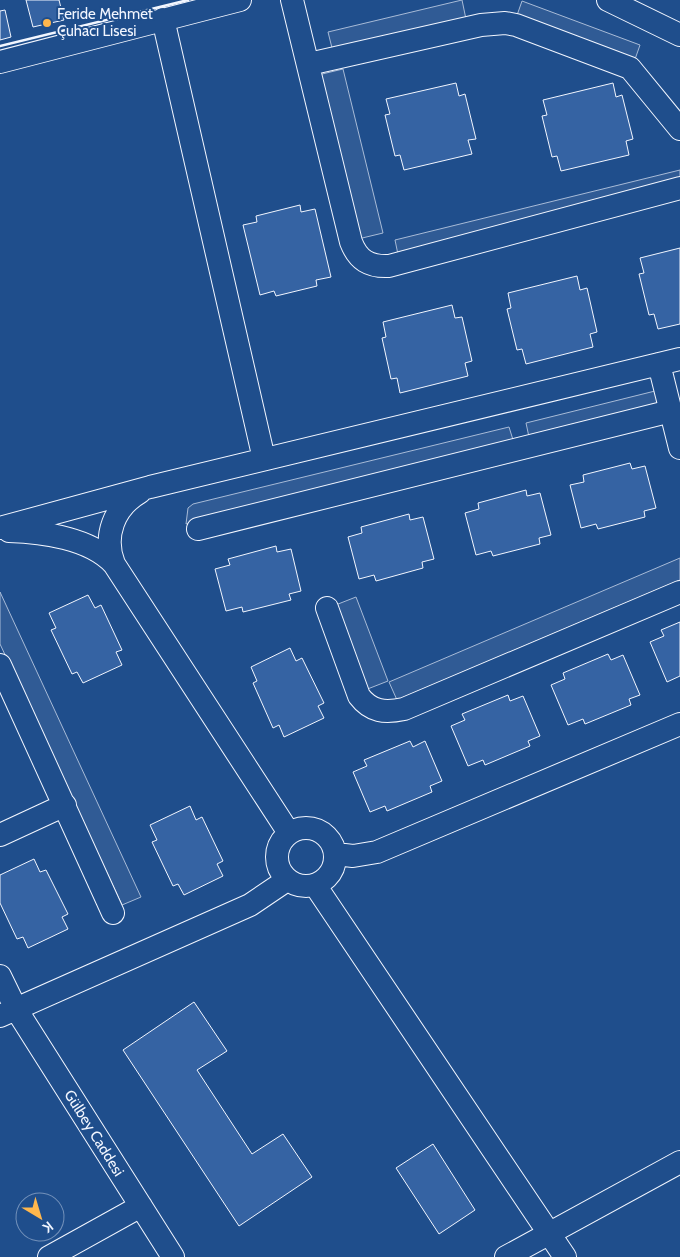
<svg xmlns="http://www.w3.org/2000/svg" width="680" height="1257" font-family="Cabin,sans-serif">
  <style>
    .parking { fill: #305b95; stroke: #a8bbd7 }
    .building { fill: #3563a3; stroke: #f2f6ff }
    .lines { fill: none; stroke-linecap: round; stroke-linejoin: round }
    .minor-casing { stroke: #f2f6ff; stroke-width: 24 }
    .minor { stroke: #1f4e8c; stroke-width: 22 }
    .wall { stroke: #f2f6ff; stroke-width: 2.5 }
    .poi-dot { fill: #ffb74d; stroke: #1f4e8c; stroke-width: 2 }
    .labels { text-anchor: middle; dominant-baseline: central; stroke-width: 4; stroke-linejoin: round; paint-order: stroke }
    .poi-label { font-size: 15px; fill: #f2f6ff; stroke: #1f4e8c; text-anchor: start }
    .street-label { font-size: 15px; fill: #f2f6ff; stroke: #1f4e8c }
  </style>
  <rect width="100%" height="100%" fill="#1f4e8c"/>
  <path class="parking" d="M462,0L467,24L334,56L328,32Z
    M522,1L640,45L633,65L515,21Z
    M343,69L383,233L358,239L318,75Z
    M680,170V197L400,264L395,240Z
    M655,391L658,404L529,437L526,423Z
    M509,427L514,443L186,524L188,508L193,504Z
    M680,558V580L397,700L389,682Z
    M0,592L141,897L122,905L0,644Z
    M356,597L388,681L365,690L333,606Z"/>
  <path class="building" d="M26,0H59L64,20L33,27Z
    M5,10L11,37L0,40V11Z
    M456,83L459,96L465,94L476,139L468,140L472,154L404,170L400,155L395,156L385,115L390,114L386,99Z
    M613,83L616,97L622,95L633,139L626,141L629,155L561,171L557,156L552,157L542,116L547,115L543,100Z
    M300,205L301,212L315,209L331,277L316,280L317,286L276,296L274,291L260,295L243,225L257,222L256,216Z
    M680,248V324L658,329L654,314L649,315L639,274L644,273L640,258Z
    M577,276L580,290L587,288L597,332L590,334L593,347L526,364L522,349L517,350L507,309L511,308L508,293Z
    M452,305L455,318L462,317L472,361L465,363L468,376L400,393L397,378L391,379L382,338L386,337L383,322Z
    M630,463L632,469L645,466L656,508L644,511L645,517L598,529L596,524L581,528L570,485L584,482L583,475Z
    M526,490L527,496L540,493L551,535L539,538L540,544L493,556L491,551L476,555L465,513L479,509L478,503Z
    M409,514L410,520L423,517L434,559L422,562L423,568L376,581L374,575L359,579L348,537L362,533L361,527Z
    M276,546L277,552L291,549L301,591L289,594L291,600L243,612L242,607L226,611L215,569L230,565L228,559Z
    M88,595L95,608L101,605L122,650L116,652L122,665L83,683L77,672L72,674L51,630L56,628L49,613Z
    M680,622V676L667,682L650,642L664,636L661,630Z
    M290,648L296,661L302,658L324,703L318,706L324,718L284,737L279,725L273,728L253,683L257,681L251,667Z
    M608,654L611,660L623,655L640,695L629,699L631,705L585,724L583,719L568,725L551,685L565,679L563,673Z
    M508,695L510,701L523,696L540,736L528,741L530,746L485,765L483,760L468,766L451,726L465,720L462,714Z
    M410,741L413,747L425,741L442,781L430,786L432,792L387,811L385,806L370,812L353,772L367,766L364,760Z
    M190,806L196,820L202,817L223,861L217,864L223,876L184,895L178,884L173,886L152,842L157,840L150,825Z
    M34,859L40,872L46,870L68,914L62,917L68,929L28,948L23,937L17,939L0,903V875Z
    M194,1002L227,1051L197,1070L252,1154L283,1134L312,1177L239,1226L123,1050Z
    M433,1144L475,1210L439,1234L396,1168Z"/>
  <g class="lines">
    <defs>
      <path id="minor" d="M292,0L351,242C358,260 369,267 389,266L680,188
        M608,0L680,35
        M163,19L264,459
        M0,62L240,0
        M309,64L481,25L505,23L516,25L630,68L680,129
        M659,364L680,448
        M0,528L150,487L680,359
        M198,529L671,411
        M9,531C42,532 90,538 114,564L289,833
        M114,564C103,536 114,507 140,492
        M327,608L359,696C371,712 385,713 404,709L680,592
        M0,665L113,913
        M277 857a29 29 0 1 1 58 0a29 29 0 1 1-58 0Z
        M0,835L65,805
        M336,854L353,856L377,852L680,724
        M315,885L565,1257
        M0,976L16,1009L173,1257
        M0,1016L250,905L287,880
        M49,1257L141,1206
        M506,1257L680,1162"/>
    </defs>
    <use href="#minor" class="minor-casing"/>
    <use href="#minor" class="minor"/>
    <path class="wall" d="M0,46L188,0"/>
  </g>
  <circle class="poi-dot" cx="47" cy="23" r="5"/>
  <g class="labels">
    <g class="poi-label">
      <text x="57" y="14">Feride Mehmet<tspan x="57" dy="17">Çuhacı Lisesi</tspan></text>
    </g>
    <g class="street-label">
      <text transform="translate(94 1133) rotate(58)">Gülbey Caddesi</text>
    </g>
  </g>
  <g transform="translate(40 1217) rotate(142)"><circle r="24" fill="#1f4e8c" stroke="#7391ba"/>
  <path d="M0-4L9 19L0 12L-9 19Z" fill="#ffb74d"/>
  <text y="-8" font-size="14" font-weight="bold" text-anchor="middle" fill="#f2f6ff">K</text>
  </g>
</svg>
